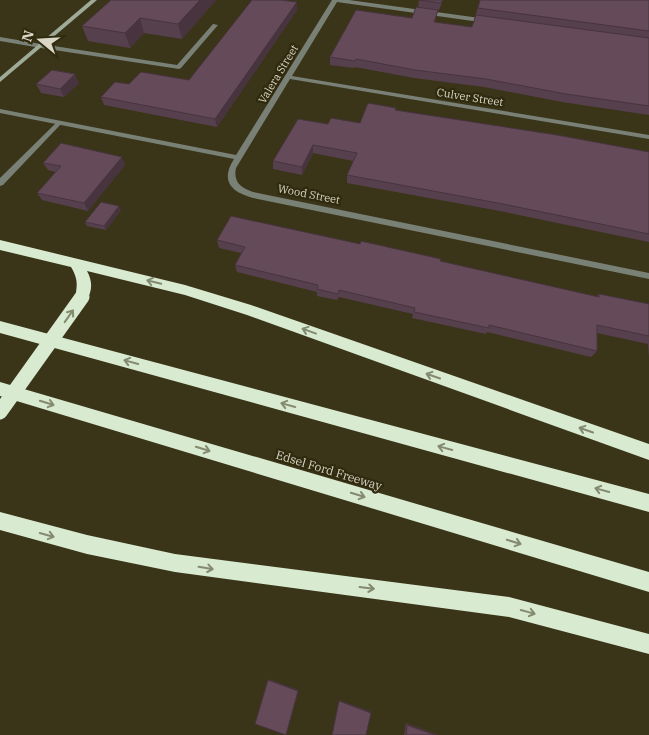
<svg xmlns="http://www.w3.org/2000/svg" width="649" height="735" font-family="'IBM Plex Serif',serif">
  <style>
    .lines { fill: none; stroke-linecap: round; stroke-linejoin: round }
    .service { fill: #798075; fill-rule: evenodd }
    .minor { fill: #798075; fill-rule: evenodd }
    .secondary { fill: #9fab99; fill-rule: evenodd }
    .motorway { fill: #d8eacf; fill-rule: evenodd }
    .motorway-bridge { stroke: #d8eacf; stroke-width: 15 }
    .wall { fill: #57404d }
    .shaded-wall { fill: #47343e }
    .building { fill: #654a59; stroke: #47343e }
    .oneway { stroke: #848a6f }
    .labels { text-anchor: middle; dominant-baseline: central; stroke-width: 4.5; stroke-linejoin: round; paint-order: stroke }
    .far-street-label { font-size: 11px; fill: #dad7c7; stroke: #302a0f }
    .street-label { font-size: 12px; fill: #dad7c7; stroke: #302a0f }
  </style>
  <rect width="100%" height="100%" fill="#3a3419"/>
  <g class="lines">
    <path class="service" d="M213,24L218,25L181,68L179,69L41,48L38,46L41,44L177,65Z
      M57,122L62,123L3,185L0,186V178Z"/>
    <path class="minor" d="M332,0H349L487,19L490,21L487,23L337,2L292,76L649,135V139L290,79L236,168C233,182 241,188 253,192L649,273V279L253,198C231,192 220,181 234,159L0,113V109L236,155Z
      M0,37L41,44L44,46L41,48L0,41Z"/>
    <path class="secondary" d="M91,0H97L0,82V77Z"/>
    <path class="motorway" d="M0,240L185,285L251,305L649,444V460L247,315L185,295L87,271C93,282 92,290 87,301L82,302L77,301C73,291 82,285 71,267L0,250Z
      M0,321L649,494V512L0,333Z
      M0,382L649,572V592L0,396Z
      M0,512L87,535L175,554L509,597L649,634V654L509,617L175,572L87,554L0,530Z"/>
    <path class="motorway-bridge" d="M0,412L82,297"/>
  </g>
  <path class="wall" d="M111,0H216L182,39L144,33L130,48L88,41L82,26Z
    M419,0H443L439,10H438L435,22L472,27L480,0H649V115L562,102L484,87L414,78L355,67L354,68L330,65V57L412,18L418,7Z
    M297,10L217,127L104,105L101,97L129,84L189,80Z
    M79,83L64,97L41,93L36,84Z
    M396,108L395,110L649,152V242L500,211L347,183V175L353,161L313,153L302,175L273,169V161L328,124L360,123Z
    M43,163L125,165L88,211L42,200L37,193L56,172L48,170Z
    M121,210L106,230L87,226L85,222Z
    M217,240L440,261L596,297L599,294L649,304V358L648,344L597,333V351L591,357L487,332L486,334L412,318L413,314L339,297L337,300L317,296V292L237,272L235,265L241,253L219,248Z
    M406,723L438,735H404Z"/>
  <path class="shaded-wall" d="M200,0H216L182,39L178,24Z
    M297,2V10L217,127L215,119Z
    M140,18L144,33L130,48L125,33Z
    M75,74L79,83L64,97L60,89Z
    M313,145V153L302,175V167Z
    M122,157L125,165L88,211L84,203Z
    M119,206L121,210L106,230L104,226Z
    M269,679L299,690L286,735L268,680Z
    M339,700L370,711L371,713L339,701Z
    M406,723L438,735H435L407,725Z"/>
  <path class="building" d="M111,0H200L178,24L140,18L125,33L82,26Z
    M252,0H280L297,2L215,119L101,97L115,82L129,84L141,72L189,80Z
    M419,0H442L441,3Z
    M480,0H649V31L478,8Z
    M416,7L438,10L434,22L472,27L476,15L649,38V106L566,94L486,79L415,70L356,59L355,61L330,57L356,10L412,18Z
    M52,70L75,74L60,89L36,84Z
    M368,103L396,108L395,110L557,135L649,152V234L503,204L347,175L357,153L313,145L302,167L273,161L298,119L328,124L331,118L360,123Z
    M61,143L122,157L84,203L37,193L61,166L43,163Z
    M101,202L119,206L104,226L85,222Z
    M231,216L360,244L361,241L441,259L440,261L599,297V294L649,304V336L597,325V351L489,325V328L414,312L415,308L339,290L338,294L317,289L318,285L235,265L245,247L217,240Z
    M268,680L298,691L286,735L255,724Z
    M339,701L371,713L366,735H332Z
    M407,725L435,735H406Z"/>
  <defs><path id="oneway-shaft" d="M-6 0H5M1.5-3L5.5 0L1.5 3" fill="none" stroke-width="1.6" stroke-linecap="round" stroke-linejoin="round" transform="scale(1.25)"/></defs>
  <g class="oneway">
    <use href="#oneway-shaft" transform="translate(154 282) rotate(-166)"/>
    <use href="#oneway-shaft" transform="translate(69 316) rotate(-55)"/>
    <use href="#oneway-shaft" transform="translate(309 331) rotate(-160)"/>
    <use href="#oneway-shaft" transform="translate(131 362) rotate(-165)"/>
    <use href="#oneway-shaft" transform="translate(433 376) rotate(-161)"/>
    <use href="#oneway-shaft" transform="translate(47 403) rotate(17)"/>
    <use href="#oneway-shaft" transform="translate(288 405) rotate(-165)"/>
    <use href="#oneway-shaft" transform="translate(586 430) rotate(-161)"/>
    <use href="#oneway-shaft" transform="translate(445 448) rotate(-165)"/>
    <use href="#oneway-shaft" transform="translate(203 449) rotate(17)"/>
    <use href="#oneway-shaft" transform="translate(602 490) rotate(-165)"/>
    <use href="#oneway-shaft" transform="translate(358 495) rotate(17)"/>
    <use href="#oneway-shaft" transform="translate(47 535) rotate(16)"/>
    <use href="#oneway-shaft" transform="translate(514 542) rotate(17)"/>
    <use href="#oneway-shaft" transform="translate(206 568) rotate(9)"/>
    <use href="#oneway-shaft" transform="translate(367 588) rotate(7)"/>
    <use href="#oneway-shaft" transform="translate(528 612) rotate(15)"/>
  </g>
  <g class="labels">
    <g class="far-street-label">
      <text transform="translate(278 74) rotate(-59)">Valera Street</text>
      <text transform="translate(470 97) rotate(9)">Culver Street</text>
      <text transform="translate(309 194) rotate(11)">Wood Street</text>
    </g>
    <g class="street-label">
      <text transform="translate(329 470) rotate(17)">Edsel Ford Freeway</text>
    </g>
  </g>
  <g transform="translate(40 40) rotate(288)" stroke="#302a0f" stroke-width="4" paint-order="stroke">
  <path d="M0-4L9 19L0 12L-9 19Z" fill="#dad7c7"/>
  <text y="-8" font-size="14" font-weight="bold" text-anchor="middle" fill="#dad7c7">N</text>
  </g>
</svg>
